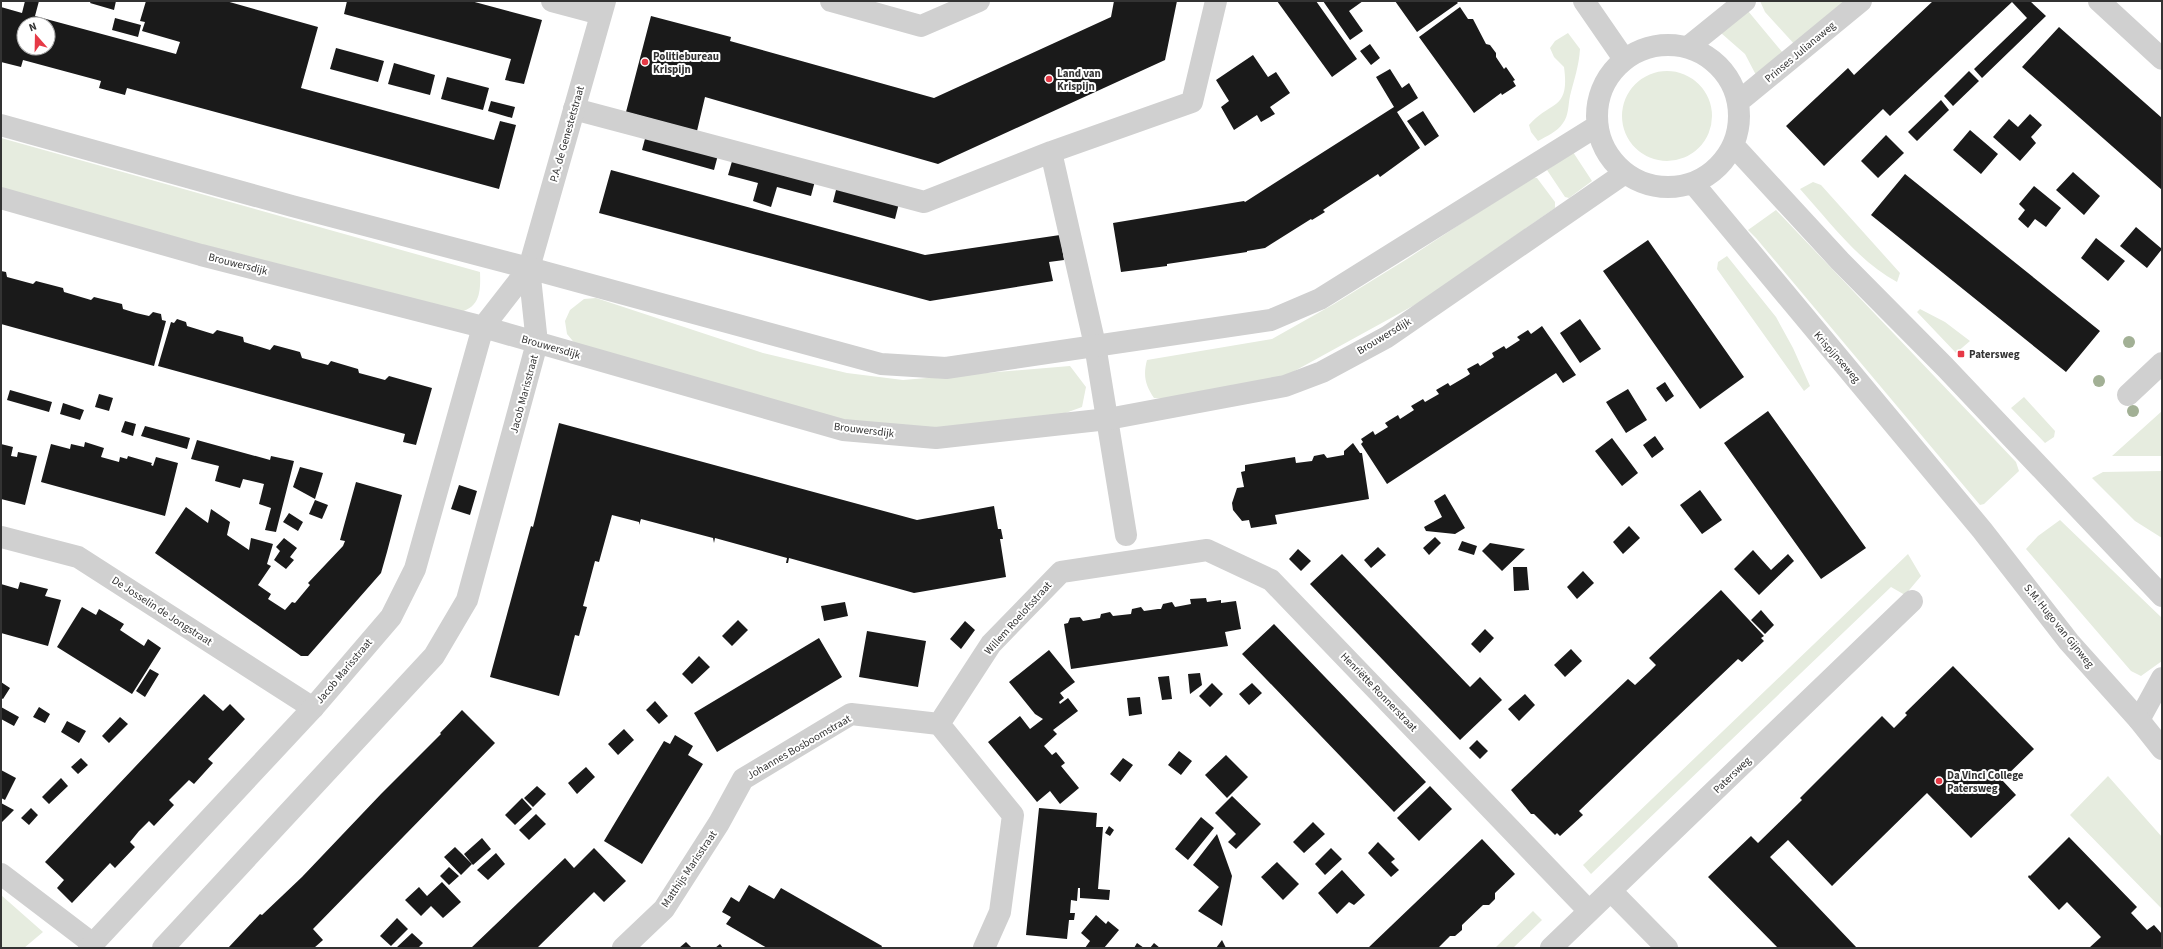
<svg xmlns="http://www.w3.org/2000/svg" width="2163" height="949" font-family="'Source Sans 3',sans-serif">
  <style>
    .green { fill: #e6ecdf }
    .building { fill: #1a1a1a; fill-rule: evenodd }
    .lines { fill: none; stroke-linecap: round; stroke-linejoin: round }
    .pedestrian { stroke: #d0d0d0; stroke-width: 22 }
    .minor { stroke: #d0d0d0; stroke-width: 22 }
    .tertiary { stroke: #d0d0d0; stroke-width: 22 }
    .tree { fill: #a2b095 }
    .poi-dot { fill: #e63946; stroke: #fff; stroke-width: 1.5 }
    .labels { text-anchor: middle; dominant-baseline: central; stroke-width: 4; stroke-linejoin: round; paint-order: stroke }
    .street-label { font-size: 11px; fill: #333; stroke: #fff }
    .poi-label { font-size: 11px; font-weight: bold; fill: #333; stroke: #fff; text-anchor: start }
  </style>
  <rect width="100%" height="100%" fill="#fff"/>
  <path class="green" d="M1760,1H1845L1796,46L1765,12Z
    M1748,11L1783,53L1756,75L1745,54L1721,33Z
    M1568,33L1580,49C1579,66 1574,80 1570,96C1568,105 1569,115 1563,123C1557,132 1547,136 1538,141L1531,132L1529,125C1551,100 1570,111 1564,67L1554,57L1550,48L1555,41Z
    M1622 116a45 45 0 1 1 90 0a45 45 0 1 1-90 0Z
    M1,138L480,272C481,295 479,311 452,313L1,190Z
    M1573,152L1592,181L1569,198L1565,197L1547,170Z
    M1532,177L1537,178L1555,202V208L1420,302L1280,379L1169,399L1154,398C1145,385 1143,375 1147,360L1272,339L1334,304L1407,259Z
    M1813,182L1821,185L1900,273L1897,282C1858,261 1830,222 1800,189Z
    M1776,210L2016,462L2019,471L1984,504L1980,505L1756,238L1748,230Z
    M1727,256L1776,317L1793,348L1810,386L1804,391L1717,269L1718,262Z
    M596,298L763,353L847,373L903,380L1070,366L1086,387L1082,407L1049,419L934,429L844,422L577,346L567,334L565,321L570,310L584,299Z
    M1920,309L1945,322L1970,341L1956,353L1917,312Z
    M2024,397L2055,431L2054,437L2045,443L2011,408Z
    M2162,411V456H2112Z
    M2162,471V538L2135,521L2092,478L2103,472Z
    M2060,520L2162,618V661L2141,676L2131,671L2026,549L2038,536Z
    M1908,554L1921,576L1905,595L1891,587L1591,874L1583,865Z
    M2108,776L2162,837V909L2070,815Z
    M1,895L43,932L24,948H1Z
    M1533,911L1542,920L1513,948H1495Z"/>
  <path class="building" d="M25,1H39L35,16L176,54L180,42L142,31L145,22L140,21L146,1H226L318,27L301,88L494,140L500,121L516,125L499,189L127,88L125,95L99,88L101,81L23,60L21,67L1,62V7L22,13ZM24,24H48V48H24Z
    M91,1H116L114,10L90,3Z
    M347,1H471L542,20L524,84L505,80L511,59L344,14Z
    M1114,1H1177L1165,60L938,164L705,97L697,131L626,112L651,16L731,37L730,41L934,98L1111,17Z
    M1277,1H1316L1357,59L1332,77Z
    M1323,1H1363L1349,11L1363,31L1350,40Z
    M1395,1H1456L1458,3L1417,32Z
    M1933,1H2030L2046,16L1982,78L1974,69L2027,18L2012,2L1890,116L1883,109L1824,166L1786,126L1848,68L1854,75Z
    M1460,7L1468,19H1473L1486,44L1490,45L1496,53V57L1504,69L1506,67L1515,80L1513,81L1516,86L1502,95L1501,93L1474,113L1419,37Z
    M115,18L141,25L138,37L112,30Z
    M2059,27L2162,118V190L2022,67Z
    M1370,44L1380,58L1371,65L1360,51Z
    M336,48L384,61L378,82L330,69Z
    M1253,55L1268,77L1276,72L1290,93L1270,107L1275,114L1261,122L1257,115L1234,130L1221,107L1229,101L1216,80Z
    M394,63L435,75L430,95L388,84Z
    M1390,69L1402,88L1409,83L1418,98L1397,112L1420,148L1380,177L1378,174L1323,210L1325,212L1312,220L1311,219L1265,248L1247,251V252L1167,264V266L1121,272L1113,223L1244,201L1245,202L1394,107L1376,77Z
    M1969,71L1979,81L1953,106L1944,96Z
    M447,77L489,88L483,110L441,99Z
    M1941,100L1949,110L1917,141L1908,132Z
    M491,101L515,107L512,118L488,111Z
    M1423,111L1439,136L1425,146L1407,121Z
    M2030,114L2042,125L2031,137L2036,143L2020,161L1993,137L2009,119L2018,127Z
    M1970,130L1998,154L1981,174L1953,150Z
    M646,135L718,155L714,170L642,150Z
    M1886,135L1904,153L1878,178L1861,161Z
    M733,158L815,181L811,196L777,187L771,207L753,201L758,183L728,175Z
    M611,170L925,255L1060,235L1064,260L1049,262L1053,281L930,301L599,213Z
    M2073,172L2100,196L2084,215L2056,190Z
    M1905,174L2100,331L2066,372L1871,215Z
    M837,186L899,203L895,219L833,202Z
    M2034,186L2061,208L2046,227L2035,219L2028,228L2018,219L2025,210L2019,204Z
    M2136,227L2162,249L2147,268L2120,246Z
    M2096,238L2125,261L2108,281L2081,258Z
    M1648,240L1744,377L1700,409L1603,271Z
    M1,271L6,272L7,277L33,284L36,281L63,288L64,292L91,300L94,297L122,304L123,309L136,313L149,316L153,312L161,314L162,320L166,321L154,366L1,324Z
    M177,319L186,322L187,326L213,334L217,330L243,337L244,342L270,350L274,345L300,352L302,358L328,365L331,361L358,369L359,373L385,380L389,376L432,388L416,445L403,442L405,434L158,366L171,322L174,323Z
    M1580,319L1601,349L1580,363L1560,333Z
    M1542,326L1576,375L1563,383L1556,373L1387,484L1361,444L1363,442L1361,439L1373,431L1375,435L1388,427L1385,423L1398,415L1400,419L1414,410L1411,406L1423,399L1425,402L1439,394L1436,390L1448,383L1450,386L1467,376L1470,374L1467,369L1478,363L1480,366L1494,357L1492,353L1504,346L1506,349L1520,340L1517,337L1528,330L1531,334Z
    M1665,382L1674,396L1666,402L1656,388Z
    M1628,389L1647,420L1626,433L1606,402Z
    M10,390L52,402L49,412L7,400Z
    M99,394L113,398L109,411L95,407Z
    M63,403L84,410L80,420L60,414Z
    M1768,411L1866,548L1821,579L1724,443Z
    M125,421L136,424L133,436L121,432Z
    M559,423L917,520L994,506L998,529H1001L1003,539H1000L1006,577L914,593L789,558L788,563H786L787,558L715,538L714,543L713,538L641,519L639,525V522L612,515L599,562L595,561L583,606L587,607L583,621L579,636L575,635L559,696L490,677L531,526L533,527Z
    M145,426L190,438L187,449L141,436Z
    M1655,436L1664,449L1652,458L1643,445Z
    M1612,438L1638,473L1622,486L1595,451Z
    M197,440L270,460L271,456L294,461L276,532L265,530L271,508L259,504L264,484L243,479L240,488L215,481L219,466L191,459Z
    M85,442L104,448L101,457L119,462L120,457L127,459L128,456L152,463L151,465L153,466L156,457L178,463L165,516L41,482L51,444L70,449L71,444L84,447Z
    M1353,443L1360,453H1362L1369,499L1275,515L1277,524L1251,528L1249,520L1242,521L1233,510L1232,503L1237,488L1244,487L1241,472L1245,471V465L1295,457L1296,463L1312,461L1314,456L1324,454L1327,458L1344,455V451Z
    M1,444L13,447L11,456L17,457L18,452L37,456L25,505L1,499Z
    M300,467L323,473L315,499L293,487Z
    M356,482L402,495L387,552L381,573L308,656H301L155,553L186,507L208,523L211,509L230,522L227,535L249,550L251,538L273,544L267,564L271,566L258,585L271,594L268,599L285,610L292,602L295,603L310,585L308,583L343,546L345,541L340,540Z
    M459,485L477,491L470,515L451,509Z
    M1700,490L1722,520L1702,534L1680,505Z
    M1445,494L1465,528L1455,534L1426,531L1424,527L1442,517L1434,501Z
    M315,500L328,505L322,519L309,514Z
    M289,513L303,522L298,531L283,522Z
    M1629,526L1640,538L1623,554L1613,542Z
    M1435,537L1441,543L1429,555L1423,548Z
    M284,538L297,548L290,557L294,560L286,569L274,560L280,551L276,547Z
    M1462,541L1477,546L1474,555L1458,550Z
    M1490,543L1525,549L1502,571L1482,551Z
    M1378,547L1386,555L1371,568L1364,560Z
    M1298,549L1311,561L1301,571L1289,559Z
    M1753,550L1771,570L1788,554L1794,561L1759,595L1734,569Z
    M1342,554L1470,687L1480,677L1502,700L1460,740L1310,584Z
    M1513,567H1527L1529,590L1514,591Z
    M1583,571L1594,583L1577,599L1567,587Z
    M20,582L48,589L45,596L61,600L48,646L1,633V584L18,589Z
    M1721,590L1764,636L1761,638L1764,641L1742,662L1738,659L1655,738L1579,811L1583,815L1560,836L1557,833L1555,835L1534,814H1531L1511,790L1628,679L1635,685L1649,672L1656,665L1649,658Z
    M1206,598L1207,602L1221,600V603L1236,601L1241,629L1225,632L1228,646L1071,669L1064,624L1068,623L1070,618L1080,617L1083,621L1100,618L1101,614L1110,612L1113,616L1131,614L1132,609L1141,607L1144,611L1158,609H1161L1163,604L1172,602L1175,607L1191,604L1190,599Z
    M845,602L848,616L824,621L821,606Z
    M82,607L96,615L99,609L124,624L120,630L144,646L148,639L161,648L132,694L57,647Z
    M1761,610L1774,625L1765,634L1751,620Z
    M738,620L748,630L732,646L722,636Z
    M965,621L975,630L961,649L950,639Z
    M1274,624L1426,782L1394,812L1242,654Z
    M1485,629L1494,638L1480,653L1471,644Z
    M867,631L926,641L918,687L859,677Z
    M819,638L842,677L717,752L694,713Z
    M1571,649L1582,661L1565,677L1554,665Z
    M1049,650L1075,682L1060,693L1064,698L1059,702L1060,704L1068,698L1078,711L1053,730L1057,734L1044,746L1052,755L1056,752L1065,763L1061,766L1079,788L1060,804L1050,791L1037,802L988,742L1020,716L1030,729L1043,719L1035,714L1009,682Z
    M699,656L710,667L692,684L682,674Z
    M1953,666L2034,749L2002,780L2016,795L1971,838L1927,793L1832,886L1788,840L1770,857L1857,948H1778L1708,877L1751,836L1758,843L1802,800L1800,798L1882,716L1894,728L1907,715L1905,713Z
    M150,669L159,674L145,697L136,691Z
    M1200,673L1202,685L1190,694L1188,674Z
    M1169,676L1172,699L1162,700L1158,677Z
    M1,682L10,688L3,699L1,698Z
    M1212,683L1223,694L1210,707L1199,696Z
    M1252,683L1262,693L1249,705L1239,694Z
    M204,694L223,711L230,704L245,719L208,759L213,763L194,784L189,780L169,800L174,805L154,826L149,821L139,831L130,842L135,847L115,868L110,863L72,903L57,888L64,880L45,862Z
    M1525,694L1535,705L1519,721L1508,709Z
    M1140,697L1142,714L1129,716L1127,698Z
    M655,701L668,716L659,724L646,710Z
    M1,707L19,717L14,726L1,719Z
    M39,707L50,714L45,723L33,717Z
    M462,710L495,743L313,929L323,940L314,948H228L260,914L262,915L302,877L381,794L441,734L440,733Z
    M120,717L128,724L109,743L102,736Z
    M67,721L86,731L79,743L61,732Z
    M624,729L634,740L618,755L608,744Z
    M675,735L693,746L688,755L703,764L642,864L604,841L664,741L670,744Z
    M1477,740L1488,751L1480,759L1469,748Z
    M1179,751L1192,761L1181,775L1168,765Z
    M1226,755L1248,777L1227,798L1205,775Z
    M81,758L88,765L78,774L71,767Z
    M1123,758L1133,765L1120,782L1110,774Z
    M586,767L595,777L577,794L568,783Z
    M1,770L16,778L5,800L1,798Z
    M61,778L68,786L49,804L42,797Z
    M537,786L546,794L533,807L524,798Z
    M1430,786L1452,809L1419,841L1397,818Z
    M1232,796L1261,824L1236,849L1228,842L1236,834L1215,813Z
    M522,798L532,809L515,825L505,815Z
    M1,803L14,810L1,823Z
    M31,808L38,815L29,825L21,818Z
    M1039,808L1097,813L1096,827H1103L1098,889L1110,890L1109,900L1080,898V888H1078L1077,901L1071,900L1070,913H1075L1074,920H1069L1067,939L1026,935Z
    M536,814L546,824L529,840L519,830Z
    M1201,817L1214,828L1188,860L1175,849Z
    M1313,822L1325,834L1304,853L1293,842Z
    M1109,826L1114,830L1110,836L1105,833Z
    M1217,834L1232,876L1222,926L1198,911L1219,887L1193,865Z
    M2069,837L2137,907L2131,913L2147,930L2154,925L2162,934V948H2089L2101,937L2067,902L2059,910L2028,877L2029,875L2030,876Z
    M482,838L491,849L473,865L464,854Z
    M1482,839L1515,874L1495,893V899L1489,905H1483L1462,925V930L1455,936H1450L1438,948H1368Z
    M1378,842L1395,859L1391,862L1399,870L1391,877L1368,853Z
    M455,847L472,864L461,875L444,857Z
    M594,848L626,881L604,902L594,892L537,948H471L565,858L574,868Z
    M1331,848L1342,859L1325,875L1315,864Z
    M496,853L505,864L488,880L477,870Z
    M1277,862L1299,884L1283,900L1261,877Z
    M449,867L459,876L449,885L440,876Z
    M1342,870L1365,895L1354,905L1349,902L1337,914L1318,893Z
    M442,882L461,902L443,918L431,906L421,916L405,900L419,887L427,896Z
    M749,885L774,899L781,888L882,946L881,948H767L726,924L731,917L722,912L731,897L739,902Z
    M1096,915L1106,924L1108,921L1119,930L1104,948H1085L1090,941L1081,933Z
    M397,918L408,929L391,946L380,936Z
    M412,933L423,943L418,948H396Z
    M1222,940L1226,948H1216Z
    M686,942L692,948H679Z
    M1137,943L1144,948H1134Z
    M1154,943L1160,948H1150Z
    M720,944L723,948H715Z"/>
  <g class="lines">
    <path class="pedestrian" d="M574,109L924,202L1051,152
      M1095,345L1051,152L1192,102L1216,1
      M1,874L93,944"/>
    <path class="minor" d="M552,1L601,14
      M831,1L921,26L979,1
      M2099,1L2162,59
      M529,268L605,1
      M1095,345L1126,535
      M2128,395L2162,363
      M1,537L78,557L313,708
      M2139,720L2162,678
      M939,724L991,644L1061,572L1207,550L1271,580L1589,911
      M1611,891L1667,948
      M623,948L664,909L719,823L743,779L851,714L939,724L1013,815L1000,912L984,948
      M1551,948L1912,601"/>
    <path class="tertiary" d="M1584,1L1624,59
      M1597 116a71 71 0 1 1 142 0a71 71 0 1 1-142 0Z
      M1688,47L1745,1
      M1738,102L1861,1
      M1,125L292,206L529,268L881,364L946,368L1271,320L1320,299L1597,126
      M1733,145L1840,261L1945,367L2162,596
      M1693,183L1982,530L2069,642L2139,720L2162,749
      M1,198L201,255L483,327L843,430L936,438L1108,419L1285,386L1322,372L1387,337L1625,173
      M89,948L313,708L391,617L415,569L483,327L529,268
      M163,948L434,656L467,600L537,343L529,268"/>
  </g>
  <g class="tree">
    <circle cx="2129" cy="342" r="6"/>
    <circle cx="2099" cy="381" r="6"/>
    <circle cx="2133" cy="411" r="6"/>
  </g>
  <g class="poi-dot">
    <circle cx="645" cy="62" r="4"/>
    <circle cx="1049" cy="79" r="4"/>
    <rect x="1957" y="350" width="8" height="8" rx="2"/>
    <circle cx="1939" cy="781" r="4"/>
  </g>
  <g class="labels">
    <g class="street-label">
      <text transform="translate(1800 52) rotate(-40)">Prinses Julianaweg</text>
      <text transform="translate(567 134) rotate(-74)">P.A. de Genestetstraat</text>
      <text transform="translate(238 264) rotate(14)">Brouwersdijk</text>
      <text transform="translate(1384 336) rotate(-31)">Brouwersdijk</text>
      <text transform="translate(551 347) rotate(16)">Brouwersdijk</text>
      <text transform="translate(1837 357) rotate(49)">Krispijnseweg</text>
      <text transform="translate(524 394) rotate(-75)">Jacob Marisstraat</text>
      <text transform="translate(864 430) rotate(7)">Brouwersdijk</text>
      <text transform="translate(162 611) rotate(33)">De Josselin de Jongstraat</text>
      <text transform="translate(1018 618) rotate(-48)">Willem Roelofsstraat</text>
      <text transform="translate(2059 626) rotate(51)">S.M. Hugo van Gijnweg</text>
      <text transform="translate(344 671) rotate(-50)">Jacob Marisstraat</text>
      <text transform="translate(1379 692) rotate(46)">Henriëtte Ronnerstraat</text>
      <text transform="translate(799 747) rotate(-30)">Johannes Bosboomstraat</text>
      <text transform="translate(1732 775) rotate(-44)">Patersweg</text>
      <text transform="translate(689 869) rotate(-56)">Matthijs Marisstraat</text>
    </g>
    <g class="poi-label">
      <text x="653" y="56">Politiebureau<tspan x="653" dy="13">Krispijn</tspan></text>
      <text x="1057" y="73">Land van<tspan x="1057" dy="13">Krispijn</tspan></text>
      <text x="1969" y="354">Patersweg</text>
      <text x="1947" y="775">Da Vinci College<tspan x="1947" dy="13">Patersweg</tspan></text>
    </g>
  </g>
  <rect width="2163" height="949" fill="none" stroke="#333333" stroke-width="4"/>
  <g transform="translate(36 36) rotate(340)"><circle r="19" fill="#ffffff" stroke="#adadad"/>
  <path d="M0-3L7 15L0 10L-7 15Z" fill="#e63946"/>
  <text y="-6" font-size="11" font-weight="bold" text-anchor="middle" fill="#333333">N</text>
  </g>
</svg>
